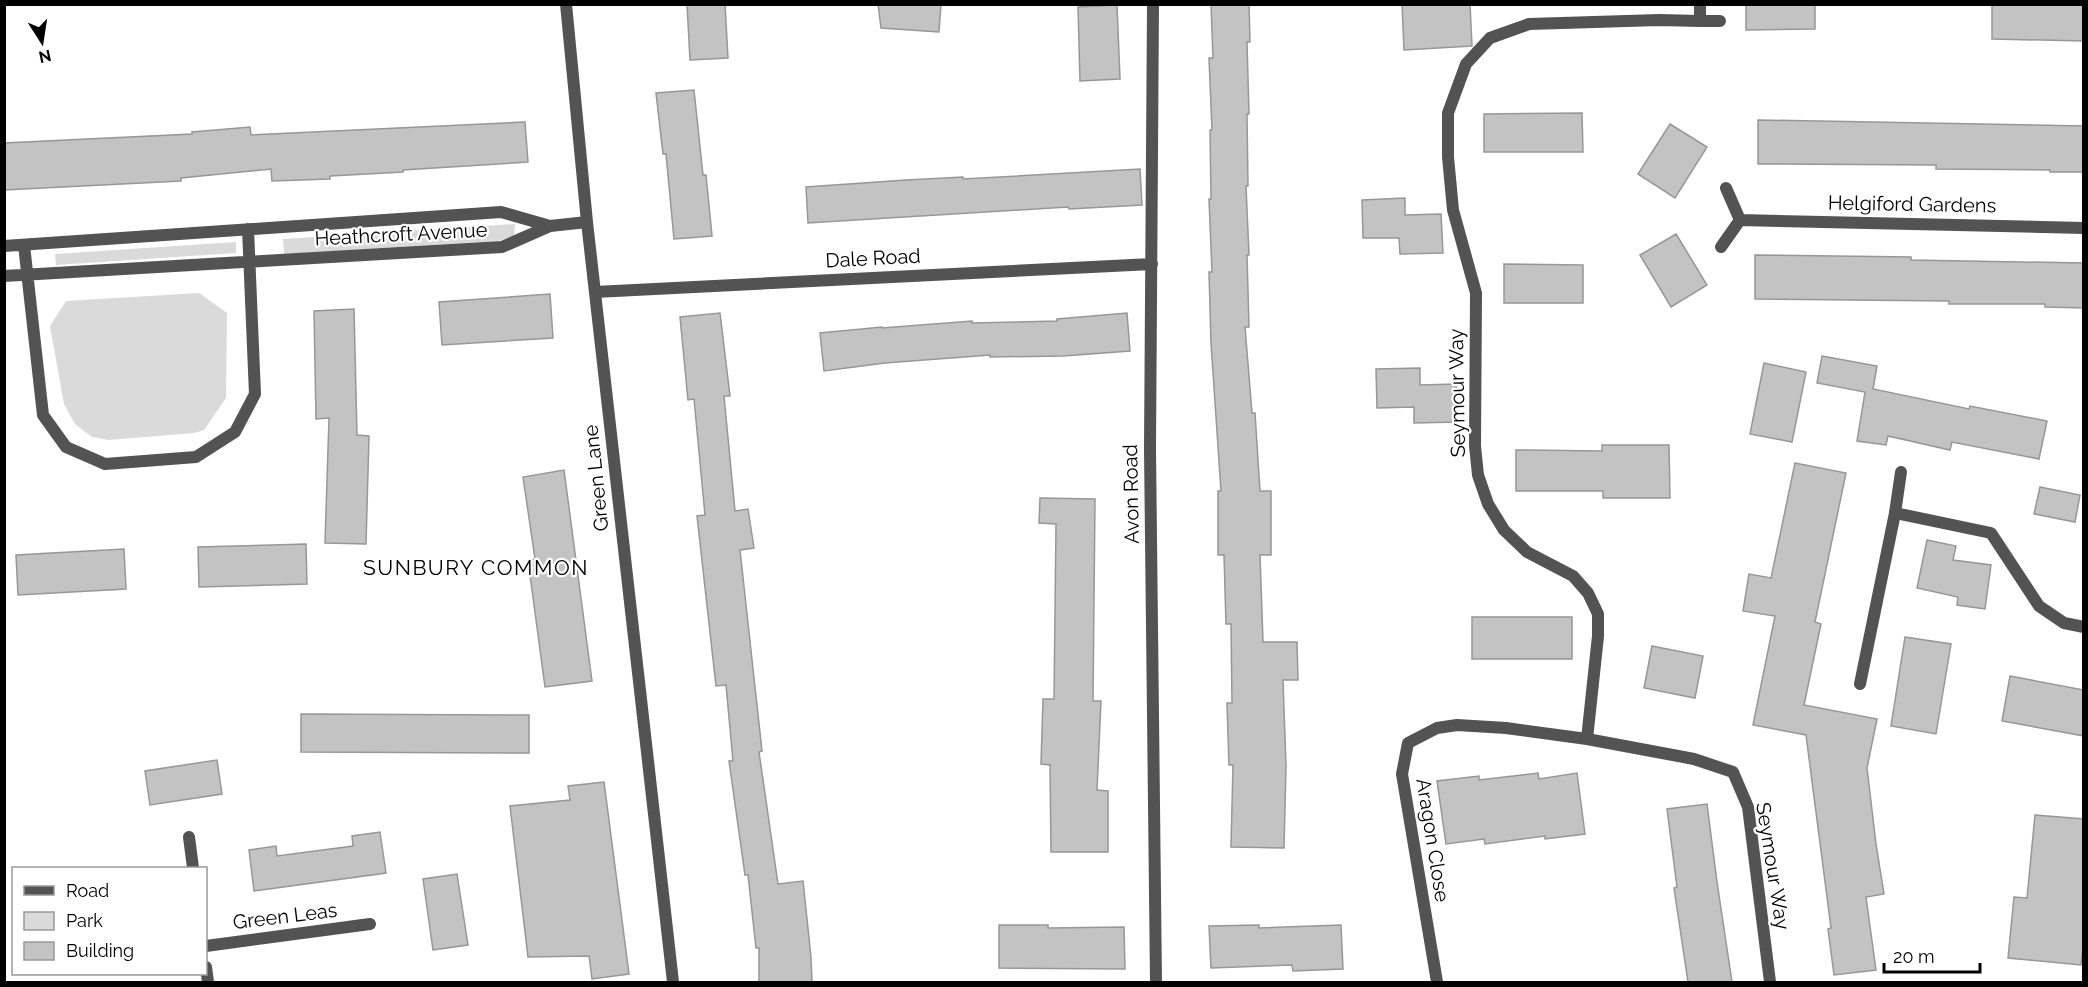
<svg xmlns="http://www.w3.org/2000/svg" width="2088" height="987" font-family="Raleway,sans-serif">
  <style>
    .green { fill: #dadada }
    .building { fill: #c3c3c3; stroke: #979797; stroke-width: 1.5 }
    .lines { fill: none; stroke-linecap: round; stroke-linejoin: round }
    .minor { stroke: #535353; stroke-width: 12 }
    .labels { text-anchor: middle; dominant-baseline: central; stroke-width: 4.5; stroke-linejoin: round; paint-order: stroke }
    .street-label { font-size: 20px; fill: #000; stroke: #fff }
    .neighbourhood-label { font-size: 21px; letter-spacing: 1.5px; fill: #000; stroke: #fff }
  </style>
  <rect width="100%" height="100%" fill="#fff"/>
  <path class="green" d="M515,224L514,236L498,241L284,254L283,239Z
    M236,242V253L56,265L55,254Z
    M199,293L227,313L226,398L204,430L194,433L109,440L92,437L75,424L64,404L50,326L66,301Z"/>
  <path class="building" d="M687,4H725L728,58L690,60Z
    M878,4H941L939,32L881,28Z
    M1211,4H1249L1250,42H1247L1249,114H1247L1248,186H1246L1249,255H1247L1249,327H1245L1252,413H1255L1260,491H1271V555H1260L1263,642H1297L1298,680H1283L1286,766L1284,848L1231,847L1233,765H1229L1227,703H1232L1231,624H1226L1224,555H1218V491H1221L1211,343L1209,272H1212L1209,199H1211L1210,130H1212L1209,58H1213Z
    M1402,4H1470L1472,46L1404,50Z
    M1746,4H1815V29L1746,30Z
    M1992,4H2084V41L1992,39Z
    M1117,5L1120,79L1080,81L1078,7Z
    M694,90L703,175H706L712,236L674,239L666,154H663L656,93Z
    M1582,113L1583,152H1484V114Z
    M1758,120L2084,126V172H2050V170L1936,169V165L1758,164Z
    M525,122L528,162L403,170V172L330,176V179L272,181L271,169L181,178V181L4,190V143L192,134V132L250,127L251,135Z
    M1670,124L1707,147L1675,198L1638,174Z
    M1140,169L1142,205L1069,209L1068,207L808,223L806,187L906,180L963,177V179Z
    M1405,198V215L1441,214L1443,253L1400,254L1399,238H1363L1362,200Z
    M1676,234L1707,285L1671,307L1640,255Z
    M1755,255L1911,257V260L2084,263V308L2045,307V304H1949V301L1755,299Z
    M1504,264L1583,265V303H1504Z
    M550,294L553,338L442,345L439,302Z
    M354,309L357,435L369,436L366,544L325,543L329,418L316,419L314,311Z
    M720,313L730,396H724L735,511L748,509L754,548L740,550L762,751L759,752L778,884L803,881L811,957L812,982H759V948H756L748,875H745L729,761H733L726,685L716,686L697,516L705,515L694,399L688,400L680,317Z
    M1127,313L1130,351L1063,356L990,357V355L885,363L824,371L820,333L882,327V328L972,321V323L1057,321V319Z
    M1822,356L1877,366L1873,389L1969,409L1970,406L2047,421L2039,459L1952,442L1950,450L1888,436L1886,445L1857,441L1865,392L1817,383Z
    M1764,363L1806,372L1792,442L1750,434Z
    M1420,368V385L1456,384L1457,422L1414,423V407L1377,408L1376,369Z
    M1602,445H1669L1670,498H1603V491H1516V450L1602,451Z
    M1795,463L1846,473L1815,622L1821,624L1804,705L1877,719L1867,768L1876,844L1884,894L1866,897L1876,970L1834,975L1828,929L1831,928L1806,735L1753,725L1775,616L1743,611L1749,574L1771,578Z
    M564,470L592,681L545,687L528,560L535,559L523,477Z
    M2040,487L2080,495L2075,522L2034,514Z
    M1040,498L1095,499L1093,701H1101L1097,790L1108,791V852H1051L1050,765L1041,764L1043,699H1054L1056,524L1039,523Z
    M1927,540L1956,546L1953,560L1991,565L1985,609L1957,605L1958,597L1917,588Z
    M306,544L307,584L199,587L198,547Z
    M124,549L126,589L18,595L16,555Z
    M1472,617H1572V659H1472Z
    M1905,637L1951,644L1936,734L1891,726Z
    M1652,646L1703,656L1695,698L1644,688Z
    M2010,676L2084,690V736L2002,721Z
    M301,714L529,715V753L301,752Z
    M217,760L222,794L150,805L145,771Z
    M1538,773L1539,779L1577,773L1585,834L1545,839V836L1485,844L1484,839L1446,844L1437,781L1479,776V780Z
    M604,782L629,974L592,979L589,956L528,957L510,806L570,800L568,786Z
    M1707,804L1717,882L1732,982H1688L1674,888L1677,887L1667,809Z
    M2035,815L2084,819V938L2081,965L2008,958L2014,897L2027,898Z
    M380,832L386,873L254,891L249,850L276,846L277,856L353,846L352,836Z
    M457,874L468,945L433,950L423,879Z
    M999,925H1048V928L1124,927L1125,969L999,968Z
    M1259,925V928L1341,925L1343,969L1293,971L1292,965L1211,968L1209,926Z"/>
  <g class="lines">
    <path class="minor" d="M566,4L587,222L673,982
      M1153,4L1150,449L1156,982
      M1700,4V21L1659,20L1529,24L1490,38L1466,64L1448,113V157L1453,210L1476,293L1475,446L1478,475L1488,504L1504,530L1527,552L1573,576L1588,593L1598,614V636L1587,739L1694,759L1733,772L1748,807L1770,982
      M1700,21H1720
      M1740,220L2084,228
      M24,245L43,415L66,447L105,464L196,457L235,432L255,394L248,229
      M4,246L501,212L550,226
      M1721,247L1740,220L1726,188
      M4,276L502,247L550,226L587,222
      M595,292L1152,264
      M1895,513L1991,533L2039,606L2064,623L2084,627
      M1860,684L1895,513L1901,472
      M189,837L193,868
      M206,946L370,924
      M206,967L208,982
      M1437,982L1402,774L1408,743L1437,728L1457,725L1506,728L1587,739"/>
  </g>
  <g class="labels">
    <g class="street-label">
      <text transform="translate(1912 204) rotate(1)">Helgiford Gardens</text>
      <text transform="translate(401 234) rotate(-3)">Heathcroft Avenue</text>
      <text transform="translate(873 258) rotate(-3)">Dale Road</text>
      <text transform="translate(1457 393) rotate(-91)">Seymour Way</text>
      <text transform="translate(596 478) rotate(-96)">Green Lane</text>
      <text transform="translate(1131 494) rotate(-91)">Avon Road</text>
      <text transform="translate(1433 840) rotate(81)">Aragon Close</text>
      <text transform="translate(1773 866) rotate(81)">Seymour Way</text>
      <text transform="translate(285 916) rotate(-7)">Green Leas</text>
    </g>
    <g class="neighbourhood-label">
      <text x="476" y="567">SUNBURY COMMON</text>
    </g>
  </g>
  <rect width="2088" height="987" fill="none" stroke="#000000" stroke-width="12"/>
  <rect x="12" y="867" width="195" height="108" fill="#ffffff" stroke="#999999" stroke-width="1.5"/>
  <rect x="24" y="886" width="30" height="9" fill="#535353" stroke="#999999" stroke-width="1.5"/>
  <text x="66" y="897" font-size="18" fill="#000000">Road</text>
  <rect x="24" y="912" width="30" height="18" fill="#dadada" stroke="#999999" stroke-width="1.5"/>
  <text x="66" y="927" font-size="18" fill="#000000">Park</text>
  <rect x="24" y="942" width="30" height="18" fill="#c3c3c3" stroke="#999999" stroke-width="1.5"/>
  <text x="66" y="957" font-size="18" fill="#000000">Building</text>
  <g transform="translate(42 42) rotate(168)" stroke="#ffffff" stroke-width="4.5" paint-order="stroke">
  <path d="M0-4.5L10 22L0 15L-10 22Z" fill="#000000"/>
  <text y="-9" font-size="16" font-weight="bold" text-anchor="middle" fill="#000000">N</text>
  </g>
  <path d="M1884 963v9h96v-9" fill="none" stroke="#000000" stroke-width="3"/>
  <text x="1893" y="963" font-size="18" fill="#000000" stroke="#ffffff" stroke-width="4.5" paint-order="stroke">20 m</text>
</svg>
